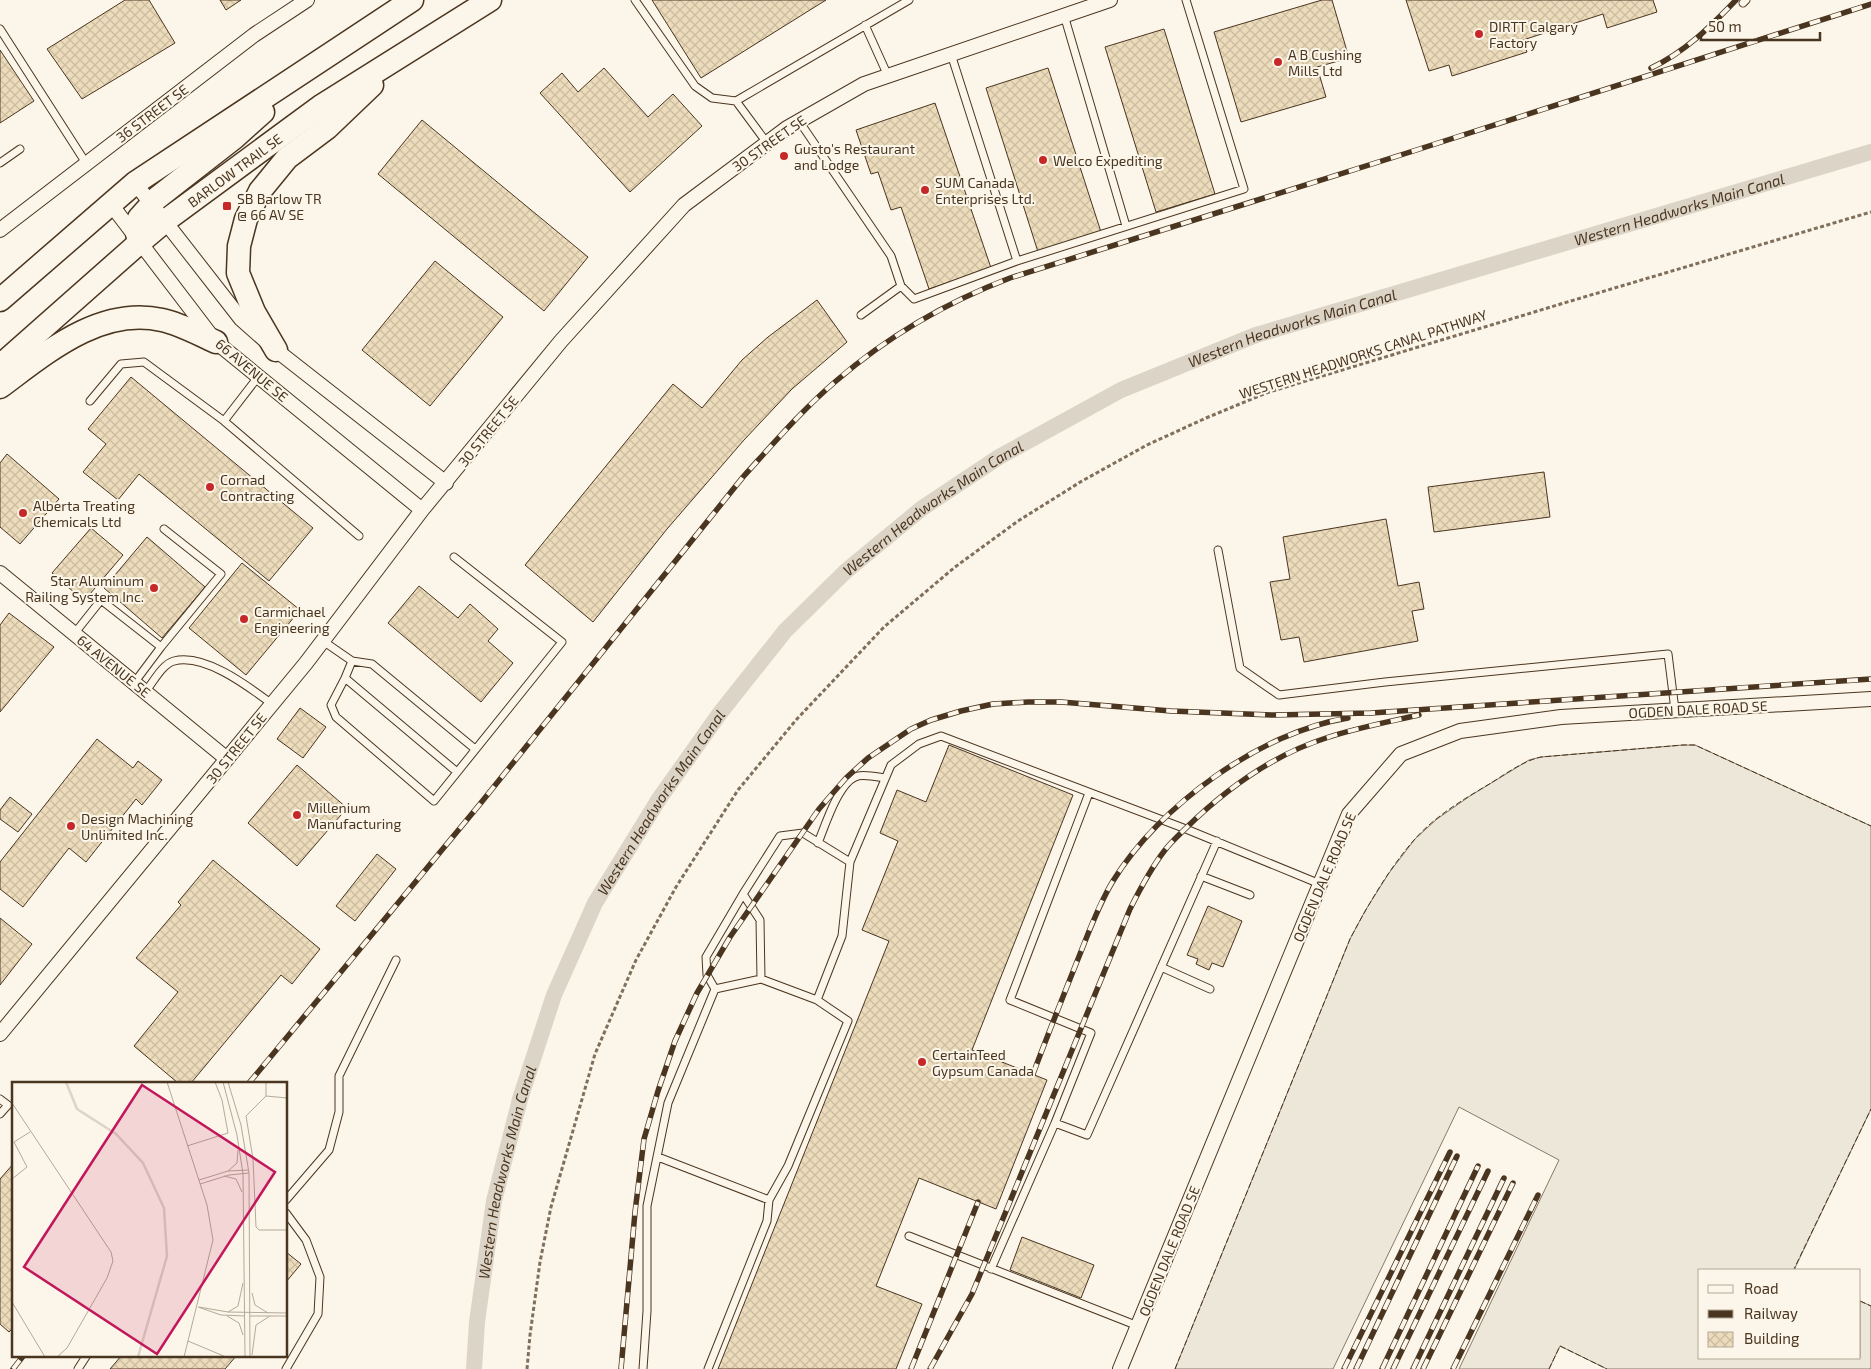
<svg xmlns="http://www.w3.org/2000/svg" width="1871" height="1369" font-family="'Exo 2',sans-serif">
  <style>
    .parking { fill: #ede7d9; stroke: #887966 }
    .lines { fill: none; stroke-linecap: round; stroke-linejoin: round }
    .canal { stroke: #dcd4c6; stroke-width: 16 }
    .building { fill: url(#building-cross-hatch); stroke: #4a3520 }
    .lane-casing { stroke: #4a3520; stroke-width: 9 }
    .street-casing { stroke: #4a3520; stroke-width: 16 }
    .primary-casing { stroke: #4a3520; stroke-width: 25 }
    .path { stroke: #7f6f5c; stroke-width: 3; stroke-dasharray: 4 2.5; stroke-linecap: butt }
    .lane { stroke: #fbf6e9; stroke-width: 7 }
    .street { stroke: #fbf6e9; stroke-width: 14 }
    .primary { stroke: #fbf6e9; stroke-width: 22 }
    .rail-casing { stroke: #4a3520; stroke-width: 5.5 }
    .rail { stroke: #fbf6e9; stroke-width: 4; stroke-dasharray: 11; stroke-linecap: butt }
    .fence { stroke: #4a3520; stroke-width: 1; stroke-dasharray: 6 2.5; stroke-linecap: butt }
    .poi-dot { fill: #c62828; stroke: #fbf6e9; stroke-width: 2 }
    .labels { text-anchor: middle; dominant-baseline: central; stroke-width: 4; stroke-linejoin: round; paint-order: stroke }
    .poi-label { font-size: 14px; fill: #4a3520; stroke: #fbf6e9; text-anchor: start }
    .street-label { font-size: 14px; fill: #4a3520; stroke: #fbf6e9 }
    .water-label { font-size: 15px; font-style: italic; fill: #4a3520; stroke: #fbf6e9 }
    .inset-river { fill: none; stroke: #dcd4c6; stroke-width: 2.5 }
    .inset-road { fill: none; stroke: #b4a999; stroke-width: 1 }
    .view { fill: #c2185b; fill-opacity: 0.15; stroke: #c2185b; stroke-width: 2.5 }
    .inset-edge { fill: none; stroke: #4a3520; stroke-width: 2.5 }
  </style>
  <defs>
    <pattern id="building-cross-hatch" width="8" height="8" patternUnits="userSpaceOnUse" patternTransform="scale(1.25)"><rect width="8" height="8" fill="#ecdcbc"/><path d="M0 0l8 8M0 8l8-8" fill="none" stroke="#ccbda1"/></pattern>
  </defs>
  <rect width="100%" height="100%" fill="#fbf6e9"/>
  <path class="parking" d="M1683,745H1695L1871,826V1109L1795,1268L1797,1270H1700V1358H1860V1301L1871,1306V1369H1607L1560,1346L1549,1369H1459L1559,1160L1459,1107L1333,1369H1175L1350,939L1365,911L1389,873L1415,839L1437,819L1470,796L1529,760L1541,757Z"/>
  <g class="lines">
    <path class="canal" id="s1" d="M474,1369L477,1322L494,1201L520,1099L554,995L595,903L659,799L720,713L785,631L846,571L921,509L999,457L1121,390L1256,335L1871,152"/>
  </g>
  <path class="building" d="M125,0H149L175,43L82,99L47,49Z
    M220,0H241L226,10Z
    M652,0H826L701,78Z
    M1322,0H1332L1349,58L1317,67L1326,97L1241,122L1214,32Z
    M1406,0H1653L1657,12L1607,28L1603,14L1523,40L1527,52L1452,76L1449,65L1429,71Z
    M1164,29L1215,194L1156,212L1105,47Z
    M0,50L34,101L0,123Z
    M604,68L648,117L673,94L702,126L630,192L540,93L562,73L578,92Z
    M1048,68L1101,232L1038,252L986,88Z
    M935,103L991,268L929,289L901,207L891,210L878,172L871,174L856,130Z
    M422,120L588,257L544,311L378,174Z
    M435,261L503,317L430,406L362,350Z
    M817,300L847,342L792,389L744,440L667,529L593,622L525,565L673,384L702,408L742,360L768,337Z
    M131,377L313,528L269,581L139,474L118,500L83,472L106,444L88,429Z
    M7,454L59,499L20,544L0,527V463Z
    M1544,472L1550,517L1434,532L1428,487Z
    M1386,519L1398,586L1419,582L1424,609L1412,611L1418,641L1304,662L1299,637L1281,640L1270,582L1290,579L1283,537Z
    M91,528L123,555L84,601L52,573Z
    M147,537L205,587L162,638L104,588Z
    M242,563L300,610L246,675L189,628Z
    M419,586L458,618L470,604L498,629L488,641L513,663L481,702L388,623Z
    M9,613L54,647L0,712V625Z
    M300,708L326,727L303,758L277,739Z
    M97,739L133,768L138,761L162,780L142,805L136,799L86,862L69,848L23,907L0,889V862Z
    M949,745L1073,795L972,1050L1047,1080L996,1209L919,1178L876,1286L922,1304L896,1369H718L889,941L862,930L898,841L880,833L897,790L926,802Z
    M297,765L347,808L297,866L248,823Z
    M10,797L32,814L18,832L0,819V810Z
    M377,854L396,869L355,921L336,906Z
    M213,860L320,949L292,984L281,975L191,1083H178L134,1046L178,992L136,958L181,905L178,902Z
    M1208,906L1242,921L1223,967L1212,963L1209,970L1196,964L1198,959L1187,955Z
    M0,918L32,944L0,985Z
    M14,1163V1327L9,1332L0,1324V1179Z
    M1022,1237L1094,1265L1081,1298L1010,1270Z
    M286,1252L301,1264L286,1282Z
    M122,1355H237L225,1369H110Z"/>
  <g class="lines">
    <defs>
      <path id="lane" d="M635,0L695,86L712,98L736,101
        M1743,3L1746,0
        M1064,15L1126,226
        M865,25L888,76
        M0,29L86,163
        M951,54L1017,261
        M799,121L891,256L901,286L914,299L1017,261L1244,189L1186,0
        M767,143L736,101L909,0
        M0,163L20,149
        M861,315L901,286
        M258,377L224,421L359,536
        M90,401L121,364L144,362L224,421
        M1218,550L1240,668L1279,695L1385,682L1668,654L1675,710
        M74,634L101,600L161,647L134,683
        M323,641L352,661L372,664L475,749
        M161,647L221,574L164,529
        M352,661L345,678L457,772
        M345,678L331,705L336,717L434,801L562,642L454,557
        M145,692C153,683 162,664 174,661C205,653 249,687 272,704
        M818,843C825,826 839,780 858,776C865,774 878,777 885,778
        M1201,876L1250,895
        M1161,967L1210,989
        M761,979L760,920L743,894L780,836L803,833L850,862
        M715,989L707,975L706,957L743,894
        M817,1000L842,936L850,862L891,765L919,744L941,736L1186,829L1320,884
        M0,1099L8,1105L0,1114
        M1055,1123L1091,1033L1010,1000L1089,793
        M286,1200L329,1150L339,1112V1076L396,960
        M909,1236L1138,1326
        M991,1269L1055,1123L1087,1135L1217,841
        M78,1369L87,1355
        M286,1369L318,1314L320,1277L306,1240L286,1213
        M643,1369L647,1311V1206L668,1103L715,989L761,979L817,1000L848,1021L788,1166L769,1200L658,1157
        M708,1369L767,1221L769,1200"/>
      <path id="street" d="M135,183L241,319L276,350L446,483
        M110,203L216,342L422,510
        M0,230L254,35L307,0
        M0,573L227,759
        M0,1034L306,663L422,510L561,341L684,205L787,128L864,84L1110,0
        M1120,1369L1349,814L1401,754L1460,731L1561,717L1871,699"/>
      <g id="primary">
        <path d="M139,243L136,228L139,218L157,198L234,138L263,112"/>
        <path d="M0,300L135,183L412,0"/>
        <path d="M276,350L254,312L238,273L239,246L246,219L260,191L287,158L327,128L372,85"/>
        <path id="s2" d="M0,366L139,243L165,221L321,106L490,0"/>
        <path d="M0,387C46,353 100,306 162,320C181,324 198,334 216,342"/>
      </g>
    </defs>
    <use href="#lane" class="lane-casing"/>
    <use href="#street" class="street-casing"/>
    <use href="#primary" class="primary-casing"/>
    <path class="path" d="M527,1369L530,1335L540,1262L551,1207L595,1054L636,960L676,887L738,790L796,720L884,627L955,567L1018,521L1082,481L1147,445L1206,418L1266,393L1564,303L1871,212"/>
    <use href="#lane" class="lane"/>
    <use href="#street" class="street"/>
    <use href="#primary" class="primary"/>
    <defs>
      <path id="rail" d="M1651,68C1685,52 1710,27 1736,0
        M1033,1074C1048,1034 1064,994 1080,954C1090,929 1099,904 1113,881C1159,806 1260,732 1348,718
        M249,1083L480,804L743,477C773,444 802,410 836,381C887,337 947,302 1010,278L1407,153L1871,4
        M13,1369L24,1355
        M621,1369L635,1212L644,1139L658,1091L675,1041L697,993L730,937L819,809L846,778L868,758L911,729L931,720L961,711L993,704L1028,702H1061L1171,711L1273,715L1371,713L1871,679
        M911,1369L978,1202
        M930,1369L972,1294L1130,909C1140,889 1151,868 1165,850C1171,842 1179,835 1186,828C1226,789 1273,755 1326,738C1356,728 1388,722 1419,715
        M1344,1369L1450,1152
        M1356,1369L1457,1156
        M1382,1369L1478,1166
        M1393,1369L1488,1171
        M1413,1369L1504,1178
        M1423,1369L1513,1183
        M1453,1369L1538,1195"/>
    </defs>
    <use href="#rail" class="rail-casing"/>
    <use href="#rail" class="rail"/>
    <path class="fence" d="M1797,1270L1794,1269L1871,1109
      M1860,1301L1871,1306
      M1175,1369L1350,939C1368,905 1388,870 1414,840C1435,816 1464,799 1491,783C1507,773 1523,761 1541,757L1683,745H1695L1871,826
      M1549,1369L1560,1346L1607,1369"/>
  </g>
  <g class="poi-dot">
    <circle cx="1479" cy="34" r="5"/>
    <circle cx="1278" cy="62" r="5"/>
    <circle cx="784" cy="156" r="5"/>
    <circle cx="1043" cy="160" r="5"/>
    <circle cx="925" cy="190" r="5"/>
    <rect x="222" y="201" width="10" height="10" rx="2.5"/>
    <circle cx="210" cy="487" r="5"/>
    <circle cx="23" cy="513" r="5"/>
    <circle cx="154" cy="588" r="5"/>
    <circle cx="244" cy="619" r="5"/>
    <circle cx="297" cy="815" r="5"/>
    <circle cx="71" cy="826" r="5"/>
    <circle cx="922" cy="1062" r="5"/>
  </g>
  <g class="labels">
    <g class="poi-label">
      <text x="1489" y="26">DIRTT Calgary<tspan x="1489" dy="16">Factory</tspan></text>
      <text x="1288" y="54">A B Cushing<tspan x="1288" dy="16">Mills Ltd</tspan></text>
      <text x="794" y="148">Gusto's Restaurant<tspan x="794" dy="16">and Lodge</tspan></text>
      <text x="1053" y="160">Welco Expediting</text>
      <text x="935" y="182">SUM Canada<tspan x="935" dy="16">Enterprises Ltd.</tspan></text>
      <text x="237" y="198">SB Barlow TR<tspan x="237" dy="16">@ 66 AV SE</tspan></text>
      <text x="220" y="479">Cornad<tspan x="220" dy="16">Contracting</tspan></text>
      <text x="33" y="505">Alberta Treating<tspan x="33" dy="16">Chemicals Ltd</tspan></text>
      <text x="144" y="580" text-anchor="end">Star Aluminum<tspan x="144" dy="16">Railing System Inc.</tspan></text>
      <text x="254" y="611">Carmichael<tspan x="254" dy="16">Engineering</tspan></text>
      <text x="307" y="807">Millenium<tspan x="307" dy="16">Manufacturing</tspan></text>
      <text x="81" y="818">Design Machining<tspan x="81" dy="16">Unlimited Inc.</tspan></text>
      <text x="932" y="1054">CertainTeed<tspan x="932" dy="16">Gypsum Canada</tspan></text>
    </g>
    <g class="street-label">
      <text transform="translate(152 113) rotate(-37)">36 STREET SE</text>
      <text transform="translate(769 143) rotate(-35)">30 STREET SE</text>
      <text stroke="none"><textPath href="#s2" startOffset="306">BARLOW TRAIL SE</textPath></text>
      <text transform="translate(1363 354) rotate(-18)">WESTERN HEADWORKS CANAL PATHWAY</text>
      <text transform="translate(252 370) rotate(40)">66 AVENUE SE</text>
      <text transform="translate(488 431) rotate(-51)">30 STREET SE</text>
      <text transform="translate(114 666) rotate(39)">64 AVENUE SE</text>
      <text transform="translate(1698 709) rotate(-3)">OGDEN DALE ROAD SE</text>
      <text transform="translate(236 748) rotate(-51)">30 STREET SE</text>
      <text transform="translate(1324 877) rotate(-67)">OGDEN DALE ROAD SE</text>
      <text transform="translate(1169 1251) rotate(-68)">OGDEN DALE ROAD SE</text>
    </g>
    <g class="water-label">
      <text stroke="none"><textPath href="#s1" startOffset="1820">Western Headworks Main Canal</textPath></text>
      <text stroke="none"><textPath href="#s1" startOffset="1415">Western Headworks Main Canal</textPath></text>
      <text stroke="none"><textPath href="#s1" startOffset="1010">Western Headworks Main Canal</textPath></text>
      <text stroke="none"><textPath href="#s1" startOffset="605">Western Headworks Main Canal</textPath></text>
      <text stroke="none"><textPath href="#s1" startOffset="200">Western Headworks Main Canal</textPath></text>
    </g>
  </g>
  <g transform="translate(12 1082)">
    <rect width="275" height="275" fill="#fbf6e9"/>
    <path class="inset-river" d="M54,0L65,27L104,52L131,81L152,126L155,174L126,275"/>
    <path class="inset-road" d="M155,0L195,123L201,158L172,275M211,0L225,53L231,92L233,275M216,0L229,43L237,91L238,275M254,0V14L234,34L241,77L244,145L247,148H275M254,14L275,16M0,21L99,170L101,179L95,196L55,266L45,275M175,64L216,51L210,18L203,0M216,89L225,81L226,68M212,94L224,97L230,110M0,97L15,85L2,60L18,50M187,98L216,89L237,88M188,102L217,93L237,91M240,211L243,223L256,231M0,220L33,275M186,225L209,233L233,234M187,225L216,230L275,231M216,230L226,224L231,201M215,234L227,241L231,253M238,234H275M176,259L214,275M240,273L244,243L258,234"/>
    <path class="view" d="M130,3L263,90L145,272L12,185Z"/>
    <rect width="275" height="275" class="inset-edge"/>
  </g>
  <rect x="1698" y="1269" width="162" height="90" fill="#fbf6e9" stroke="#b4a999"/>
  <rect x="1708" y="1285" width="25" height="8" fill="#fbf6e9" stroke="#b4a999"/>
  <text x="1744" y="1294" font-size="15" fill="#4a3520">Road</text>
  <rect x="1708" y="1310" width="25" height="8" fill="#4a3520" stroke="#b4a999"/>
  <text x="1744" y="1319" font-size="15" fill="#4a3520">Railway</text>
  <rect x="1708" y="1332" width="25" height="15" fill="url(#building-cross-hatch)" stroke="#b4a999"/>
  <text x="1744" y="1344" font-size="15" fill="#4a3520">Building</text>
  <path d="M1701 32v8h119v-8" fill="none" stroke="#4a3520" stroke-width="2.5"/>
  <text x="1708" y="32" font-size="15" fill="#4a3520" stroke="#fbf6e9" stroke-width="4" paint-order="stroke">50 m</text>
</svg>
